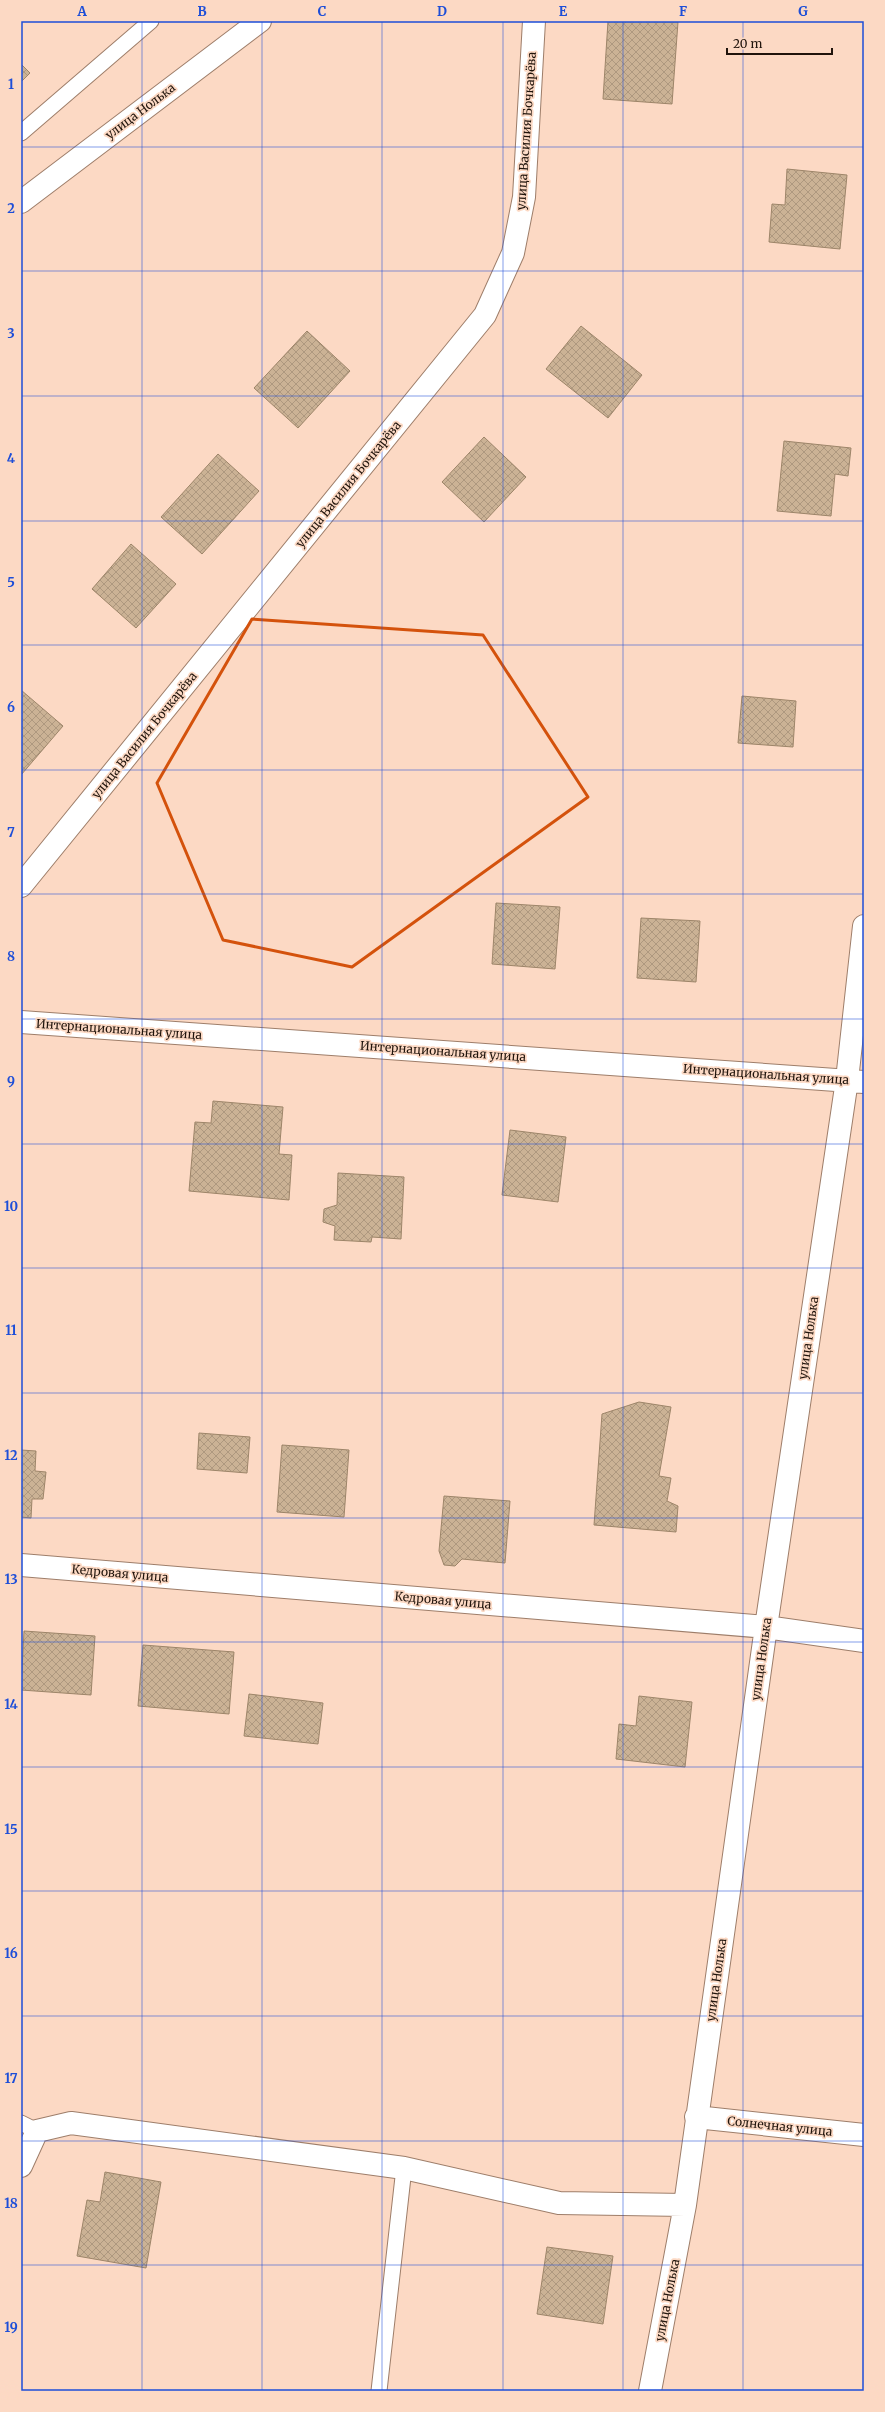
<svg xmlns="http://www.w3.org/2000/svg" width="885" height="2412" font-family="Merriweather,serif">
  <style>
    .building { fill: url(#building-cross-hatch); stroke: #9d8569 }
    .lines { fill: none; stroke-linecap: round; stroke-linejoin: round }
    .lane-casing { stroke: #9e7e6a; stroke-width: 17 }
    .street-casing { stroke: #9e7e6a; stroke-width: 24 }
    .lane { stroke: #fff; stroke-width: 15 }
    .street { stroke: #fff; stroke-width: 22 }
    .marked { fill: none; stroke: #d4520c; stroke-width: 3; stroke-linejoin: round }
    .grid { fill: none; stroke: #1d4ed8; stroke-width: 1; stroke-opacity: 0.55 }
    .labels { text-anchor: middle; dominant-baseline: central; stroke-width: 3.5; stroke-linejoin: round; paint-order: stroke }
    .street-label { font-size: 12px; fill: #20140c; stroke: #fcd9c4 }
    .neatline { fill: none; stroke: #1d4ed8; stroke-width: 1.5 }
    .grid-label { font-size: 13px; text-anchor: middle; font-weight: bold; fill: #1d4ed8 }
  </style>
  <defs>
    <pattern id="building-cross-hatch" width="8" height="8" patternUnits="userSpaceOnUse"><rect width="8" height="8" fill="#cbb295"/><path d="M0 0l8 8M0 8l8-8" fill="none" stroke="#ae987f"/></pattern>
  </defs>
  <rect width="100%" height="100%" fill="#fcd9c4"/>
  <path class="building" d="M608,21L678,22L672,104L603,99Z
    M21,64L30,73L21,82Z
    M787,169L847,175L840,249L769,242L772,204L785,205Z
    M581,326L642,375L608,418L546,369Z
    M307,331L350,371L298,428L254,388Z
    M484,437L526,477L484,522L442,482Z
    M784,441L851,448L848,476L835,474L831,516L777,511Z
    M218,454L259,491L202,554L161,517Z
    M131,544L176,584L136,628L92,589Z
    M21,690L63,726L21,775Z
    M742,696L796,701L793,747L738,743Z
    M496,903L560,907L555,969L492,964Z
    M641,918L700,921L696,982L637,978Z
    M213,1101L283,1107L279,1154L292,1155L289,1200L189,1191L195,1122L211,1123Z
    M510,1130L566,1137L558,1202L502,1195Z
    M338,1173L404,1177L401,1239L372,1237L371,1242L334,1240L335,1226L323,1222L324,1209L337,1205Z
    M639,1402L671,1407L659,1476L671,1478L667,1501L678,1506L676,1532L594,1525L602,1414Z
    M199,1433L250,1437L247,1473L197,1469Z
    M282,1445L349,1450L344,1517L277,1512Z
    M21,1450L36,1451L35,1471L46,1472L43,1499H32L31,1518L21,1517Z
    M444,1496L510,1501L505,1563L462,1559L455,1566L444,1565L439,1551Z
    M24,1631L95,1636L91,1695L21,1690Z
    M143,1645L234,1652L229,1714L138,1706Z
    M249,1694L323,1703L318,1744L244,1736Z
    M639,1696L692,1702L685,1767L616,1759L619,1724L636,1726Z
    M105,2172L161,2182L146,2268L77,2256L87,2200L100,2202Z
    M547,2247L613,2256L603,2324L537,2314Z"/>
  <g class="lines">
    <defs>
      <path id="lane" d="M21,133L151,21
        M21,2123L37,2131
        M379,2391L404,2168"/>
      <path id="street" d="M21,202L260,21
        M21,886L485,315L513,253L524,197L534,21
        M21,1022L864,1082
        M21,1565L766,1627L864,1641
        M696,2117L864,2135
        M21,2166L37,2131L71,2123L404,2168L559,2203L685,2205
        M650,2391L685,2205L766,1627L847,1080L864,926"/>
    </defs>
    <use href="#lane" class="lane-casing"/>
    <use href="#street" class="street-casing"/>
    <use href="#lane" class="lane"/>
    <use href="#street" class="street"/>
  </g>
  <path class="marked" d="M252,619L483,635L588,797L352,967L223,940L157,783Z"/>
  <path class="grid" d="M142,21V2391M262,21V2391M382,21V2391M503,21V2391M623,21V2391M743,21V2391M21,147H864M21,271H864M21,396H864M21,521H864M21,645H864M21,770H864M21,894H864M21,1019H864M21,1144H864M21,1268H864M21,1393H864M21,1518H864M21,1642H864M21,1767H864M21,1891H864M21,2016H864M21,2141H864M21,2265H864"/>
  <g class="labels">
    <g class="street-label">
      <text transform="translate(140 111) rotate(-37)">улица Нолька</text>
      <text transform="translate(526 131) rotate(-86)">улица Василия Бочкарёва</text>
      <text transform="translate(348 484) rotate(-51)">улица Василия Бочкарёва</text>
      <text transform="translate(144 735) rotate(-51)">улица Василия Бочкарёва</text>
      <text transform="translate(119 1029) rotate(4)">Интернациональная улица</text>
      <text transform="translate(443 1051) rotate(4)">Интернациональная улица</text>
      <text transform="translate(766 1074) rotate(4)">Интернациональная улица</text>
      <text transform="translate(808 1338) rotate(-82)">улица Нолька</text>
      <text transform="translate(120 1573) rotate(5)">Кедровая улица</text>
      <text transform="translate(443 1600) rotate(5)">Кедровая улица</text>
      <text transform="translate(761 1659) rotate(-82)">улица Нолька</text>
      <text transform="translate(716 1980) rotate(-82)">улица Нолька</text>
      <text transform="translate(780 2126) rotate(6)">Солнечная улица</text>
      <text transform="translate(667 2300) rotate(-79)">улица Нолька</text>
    </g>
  </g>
  <rect width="885" height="2412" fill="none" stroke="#fcd9c4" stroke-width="44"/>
  <path d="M727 48v6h105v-6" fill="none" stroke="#20140c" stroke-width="2"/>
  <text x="733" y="48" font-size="12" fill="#20140c" stroke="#fcd9c4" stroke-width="3" paint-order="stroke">20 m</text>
  <rect x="22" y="22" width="841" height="2368" class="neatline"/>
  <g class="grid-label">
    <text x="82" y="16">A</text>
    <text x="202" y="16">B</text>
    <text x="322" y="16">C</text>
    <text x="442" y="16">D</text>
    <text x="563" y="16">E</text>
    <text x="683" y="16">F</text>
    <text x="803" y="16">G</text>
    <text x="11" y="89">1</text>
    <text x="11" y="213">2</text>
    <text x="11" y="338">3</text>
    <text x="11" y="463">4</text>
    <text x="11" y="587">5</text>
    <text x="11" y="712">6</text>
    <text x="11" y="837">7</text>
    <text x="11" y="961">8</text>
    <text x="11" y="1086">9</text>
    <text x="11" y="1211">10</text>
    <text x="11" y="1335">11</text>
    <text x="11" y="1460">12</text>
    <text x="11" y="1584">13</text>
    <text x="11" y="1709">14</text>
    <text x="11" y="1834">15</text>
    <text x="11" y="1958">16</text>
    <text x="11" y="2083">17</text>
    <text x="11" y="2208">18</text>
    <text x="11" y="2332">19</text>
  </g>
</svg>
